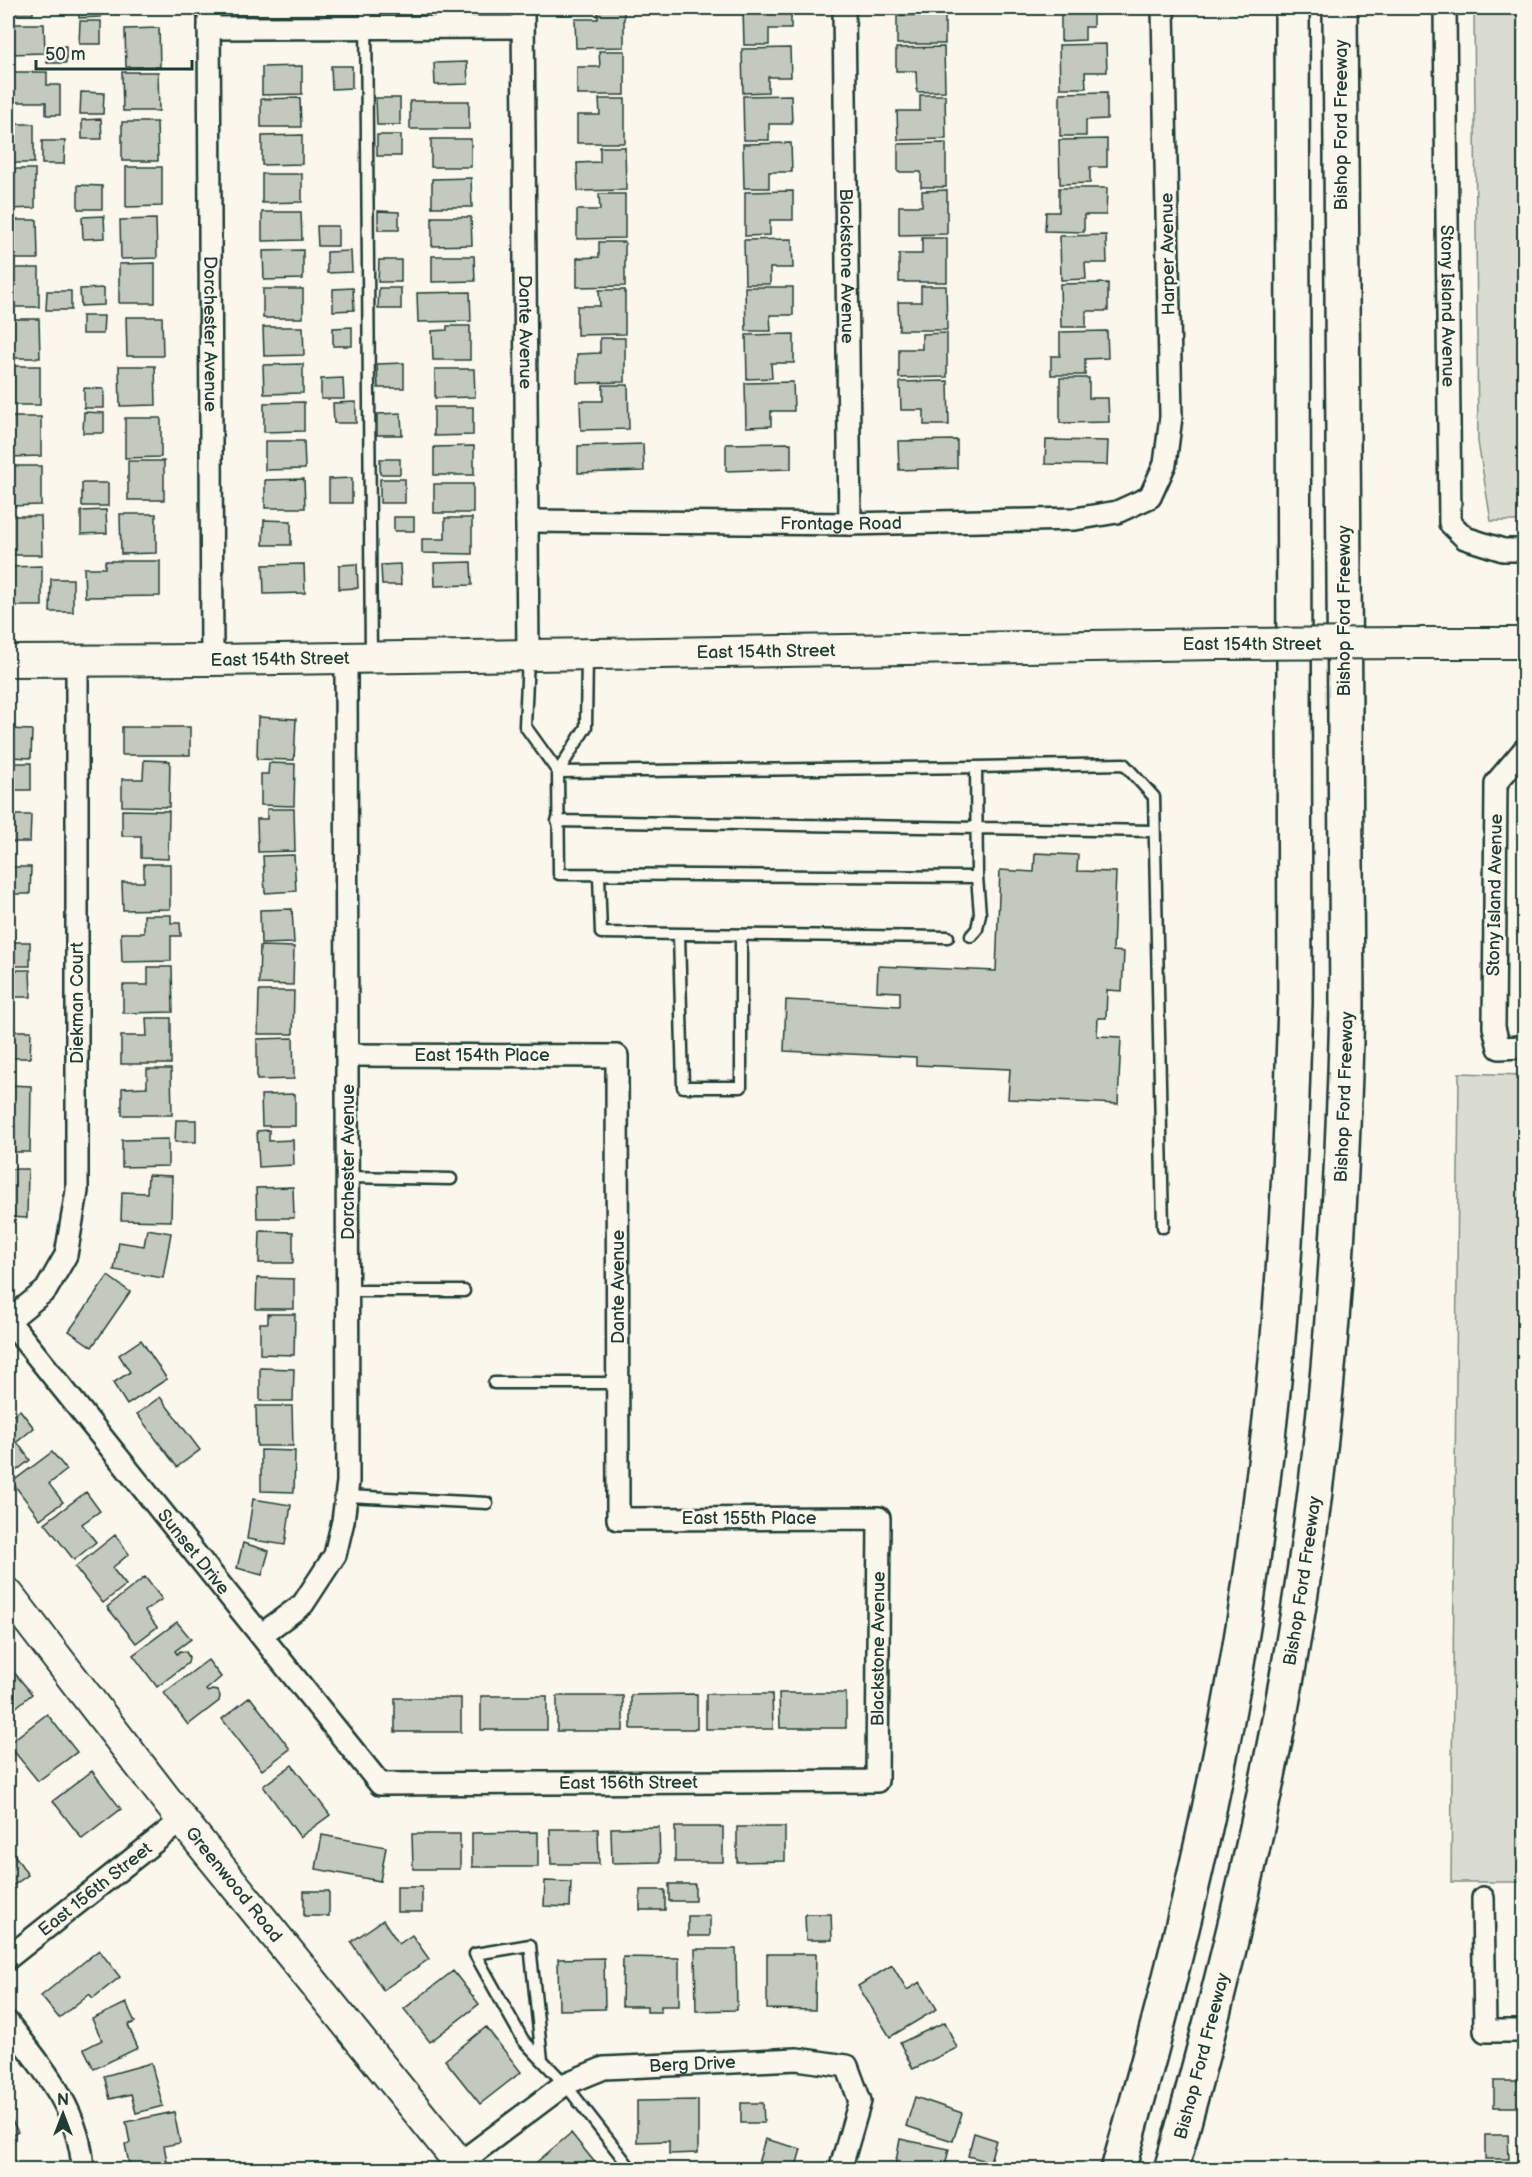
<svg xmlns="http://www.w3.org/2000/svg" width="1532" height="2177" font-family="'Balsamiq Sans',sans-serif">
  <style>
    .green { fill: #dbdcd1; stroke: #7d8c82; stroke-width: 1.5 }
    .building { fill: #c4c9be; stroke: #1f3d34; stroke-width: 1.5 }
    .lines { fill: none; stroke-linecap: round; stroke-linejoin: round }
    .lane-casing { stroke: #1f3d34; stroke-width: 15 }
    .street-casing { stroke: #1f3d34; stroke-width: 26 }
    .secondary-casing { stroke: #1f3d34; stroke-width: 34 }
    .highway-casing { stroke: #1f3d34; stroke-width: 38 }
    .lane { stroke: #fbf7ec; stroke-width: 10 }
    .street { stroke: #fbf7ec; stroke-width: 21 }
    .secondary { stroke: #fbf7ec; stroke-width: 30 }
    .highway { stroke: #fbf7ec; stroke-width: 33 }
    .secondary-bridge-casing { stroke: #1f3d34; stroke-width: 34; stroke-linecap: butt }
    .secondary-bridge { stroke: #fbf7ec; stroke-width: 30 }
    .labels { text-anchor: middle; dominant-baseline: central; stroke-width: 5; stroke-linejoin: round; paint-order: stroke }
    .street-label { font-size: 18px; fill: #1f3d34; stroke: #fbf7ec }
  </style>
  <rect width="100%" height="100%" fill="#fbf7ec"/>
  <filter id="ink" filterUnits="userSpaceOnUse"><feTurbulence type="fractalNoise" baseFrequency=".0167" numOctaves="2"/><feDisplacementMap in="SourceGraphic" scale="12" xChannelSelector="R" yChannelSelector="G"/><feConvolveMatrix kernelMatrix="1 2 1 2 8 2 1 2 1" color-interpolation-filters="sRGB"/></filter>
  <g filter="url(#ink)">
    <path class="green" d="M1474,8H1524V521H1491L1478,442Z
      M1459,1073L1524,1075V1882H1451Z"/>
    <path class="building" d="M8,8H33V14H8Z
      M45,8H67V11L45,10Z
      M79,8H101V17L79,18Z
      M117,8H152L153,13L117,14Z
      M598,8H624V47L576,48L575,19H598Z
      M743,8H791V29H769V45H744Z
      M920,8H945V44H897V16L920,15Z
      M1061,8H1093V27H1085V40L1061,41Z
      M80,21H101V44H79Z
      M8,24H44L45,53L8,54Z
      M159,28L160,67H126L125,29Z
      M1106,44L1107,72H1085L1086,88H1060L1059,45Z
      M66,46V63H47V47Z
      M944,47L945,91L917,92L916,71H896V48Z
      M790,48L791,77H768V92L743,93L742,49Z
      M599,51H625V95H577V67H600Z
      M467,62L468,84L435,85L434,63Z
      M302,66V94L262,95V67Z
      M331,66H352V88L332,89Z
      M8,72H47V85H60V115H46V102H8Z
      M122,72H158L159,111H123Z
      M81,92L104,93L103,114H80Z
      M1107,92V119L1086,120V136H1060V93Z
      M791,95L792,124H769V140H744L743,96Z
      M920,95H945L946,139L898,140L897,111H920Z
      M300,98L301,127H261V99Z
      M376,98H400V125H377Z
      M599,99H625V143H577V115H600Z
      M410,101H469V129H410Z
      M101,119L102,139H82V120Z
      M122,122H157L158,161H122Z
      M8,124H34V163H8Z
      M302,135V164L262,165V136Z
      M377,135H401V156H377Z
      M431,139H471V167H431Z
      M1107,139V167H1090V183L1060,184L1059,140Z
      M42,141H65L64,164H42Z
      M791,143L792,172H769V188H744L743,144Z
      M946,143V187H921V172H898V144Z
      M600,147H625L626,190L578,191L577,163L600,162Z
      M126,167H162V206L126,207Z
      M8,169H35V208L8,209Z
      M262,174H302V202L262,203Z
      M471,178L472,207H432V179Z
      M78,185L102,186V209H78Z
      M1059,188H1107L1106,215H1084V232L1045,231L1046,212H1059Z
      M947,190V234L899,235V206H922V191Z
      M793,191V220H770V235L745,236V192Z
      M599,194H625V238L577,239V210H600Z
      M378,211L399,212V230H378Z
      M262,212H301L302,240L262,241Z
      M104,216L105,238L83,239L82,217Z
      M432,217H471L472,245L432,246Z
      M156,219L157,258L121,259L120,220Z
      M8,220H37L38,259H8Z
      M317,226H338V246H318Z
      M1106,235L1107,263H1085L1086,279L1061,280L1060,236Z
      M922,238H947V282H899V254H922Z
      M792,239L793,268H770V284H745L744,240Z
      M599,242H625V286L577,287V258L599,257Z
      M303,250V279L264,280L263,251Z
      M351,251L352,272L327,273V252Z
      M432,256H474L475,281L432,282Z
      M379,260H401V282H378Z
      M155,263V303H119V264Z
      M8,268H39V307H8Z
      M1108,283V311H1086V327H1061L1060,284Z
      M921,286H946L947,330H899L898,302H921Z
      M745,287H793V315H770L771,331H746Z
      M104,288V305L81,306L80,289Z
      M353,288L354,310L333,311V289Z
      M379,288H401V309H378Z
      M263,289H303V318H263Z
      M599,290H625V334L577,335V306H600Z
      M47,291H71V310H46Z
      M470,292L471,321L418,322L417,293Z
      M82,316H104L103,334H82Z
      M126,317H162L163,356H127Z
      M8,319H39L40,358H8Z
      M447,326H470V360H433L432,331L447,330Z
      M263,327H303L304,355L264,356Z
      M352,327V346H333V328Z
      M1107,331L1108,358L1085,359V375H1051V356H1060V332Z
      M947,333V377L899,378V349H922V334Z
      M794,334V363H771L772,378L747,379L746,335Z
      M600,338H625V382L577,383V354L600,353Z
      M404,363V388H378L377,364Z
      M303,364V393L264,394L263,365Z
      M8,366H40V405H8Z
      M119,366H155L156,405L120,406Z
      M435,369H474L475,397L435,398Z
      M343,378L344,399H321V379Z
      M1060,378H1089V398H1108L1109,422L1060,423Z
      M948,381L949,425H924V410H901L900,382Z
      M793,382L794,411H771V426L746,427L745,383Z
      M603,385H628L629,429L581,430L580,401H603Z
      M84,388L104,389V408H84Z
      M304,402V431L264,432V403Z
      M356,402V423H334L333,403Z
      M434,407H473V435L434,436Z
      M84,412L104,413V433H83Z
      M401,413L402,435H377V414Z
      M8,417H41V456L8,457Z
      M125,418H161V457L125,458Z
      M957,440V468L899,470L898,441Z
      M1046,440L1108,441L1107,465L1045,464Z
      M265,441H304L305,469L265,470Z
      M791,443V469L726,471V444Z
      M643,444L644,471L578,473V446Z
      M474,446V475H434V447Z
      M380,459H400V474H380Z
      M128,461H164V500H128Z
      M8,466H41V505L8,506Z
      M352,478V503H329V479Z
      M304,479L305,508H265V480Z
      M380,479H405V503H380Z
      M82,483H108V506H82Z
      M434,484H473V513H434Z
      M106,510L107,533L81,534V511Z
      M120,514H156V553L121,554Z
      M8,516H41L42,555H8Z
      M394,517H414V531H394Z
      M445,518H472V554L422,553V539H445Z
      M264,520L291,521V545H263Z
      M105,561H160V596L85,597L84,568H105Z
      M471,562L472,585L435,586L434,563Z
      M304,564L305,593L264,594L263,565Z
      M357,564L358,588L339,589V565Z
      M400,564L401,585H382L381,565Z
      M42,566V606H8V567Z
      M51,579H73V612H50Z
      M258,717L296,719L294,760L257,759Z
      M122,727H190V755H122Z
      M8,729L32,730L31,758L8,757Z
      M144,760L170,761L169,807L122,806V779H143Z
      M8,763H31V790H10V810H8Z
      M269,763L295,764L294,806L261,805V774H268Z
      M267,809H294L295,851L258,852L257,819H267Z
      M122,810L169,811L168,859L141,858V836H122Z
      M8,815H31L30,842H9V861Z
      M1035,853L1078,855L1077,871L1116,872L1113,951L1124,952L1122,991L1107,990L1106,1018H1098L1097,1036L1121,1037L1118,1104L1008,1099L1010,1069L916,1065V1057L784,1051L786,1000L900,1006V992L877,991L878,966L996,971L1000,870L1034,872Z
      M294,855L296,891L265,893L263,856Z
      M144,864H170V909L123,910L122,882H144Z
      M8,867H31L30,894H9V912H8Z
      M292,909L294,943L261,944L260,910Z
      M144,915H171V923H180L181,936H171V961L122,962L121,933H144Z
      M8,917H10V942H30V966H8Z
      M260,946L294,947L293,985L259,984Z
      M148,967H172L173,1012L123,1013V985H148Z
      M8,970H30L31,997H8V1016Z
      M259,991H294L293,1034H258Z
      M146,1018H171V1064H121V1036H147Z
      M8,1031H31L30,1058H8V1077Z
      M293,1038L294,1079L257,1080V1039Z
      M147,1069H171L172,1115H122V1088L147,1087Z
      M8,1085L31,1086L30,1152H8Z
      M295,1094V1126H262L261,1095Z
      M176,1120H196V1142H175Z
      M269,1130V1141L293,1140L294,1165L259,1167L257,1131Z
      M168,1139V1166L122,1167V1140Z
      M8,1169H28L27,1218L8,1217Z
      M148,1175L172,1176L171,1221L121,1220L122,1192L147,1193Z
      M293,1187L294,1218H257L256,1188Z
      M147,1229L171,1233L163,1278L114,1270L119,1242L144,1246Z
      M260,1231L293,1232V1263H259Z
      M108,1276L130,1292L92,1347L69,1331Z
      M257,1278L294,1279V1309H256Z
      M268,1314H295L294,1355L260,1354V1323H268Z
      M141,1340L167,1379L127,1405L113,1383L130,1372L119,1355Z
      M260,1368L294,1369L293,1401H260Z
      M160,1397L200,1450L177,1467L137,1414Z
      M256,1406H292L293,1446H257Z
      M20,1410L34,1428L17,1442L30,1460L8,1477V1419Z
      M261,1450L295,1451L294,1492L261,1491Z
      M52,1452L67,1470L49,1484L63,1502L40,1519L12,1482Z
      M86,1492L100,1511L82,1524L96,1542L74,1560L45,1523Z
      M253,1499L291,1505L285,1545L247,1539Z
      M115,1535L129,1554L112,1568L126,1585L103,1603L75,1567Z
      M243,1543L269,1551L262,1575L237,1568Z
      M145,1577L162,1599L145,1611L157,1627L136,1643L107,1607Z
      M177,1622L191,1639L175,1651L177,1654L180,1651L186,1652L189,1657L188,1663L157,1687L133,1655Z
      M208,1660L221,1677L206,1690L208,1692L212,1690L218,1691L220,1696L219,1701L188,1725L164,1693Z
      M8,1665L32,1694L8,1714Z
      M779,1693H846V1728H780Z
      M697,1694V1729H631V1695Z
      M706,1694H772L773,1729H706Z
      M481,1696H547V1730H481Z
      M557,1696H623V1731H557Z
      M250,1697L290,1749L262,1770L222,1719Z
      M395,1698H461V1732H395Z
      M47,1714L77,1752L38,1781L8,1744Z
      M292,1765L330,1815L300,1837L263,1786Z
      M92,1771L121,1809L82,1839L53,1801Z
      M659,1827L660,1862L612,1863L611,1828Z
      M675,1827H723V1862H675Z
      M737,1827H785V1861L737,1862Z
      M550,1829H598L599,1864H551Z
      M538,1832V1867H472V1833Z
      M412,1834H460V1869H413Z
      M322,1835L386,1847L380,1881L316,1869Z
      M12,1851L28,1875L8,1889V1854Z
      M545,1881L571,1882L570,1907L544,1906Z
      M669,1884H695V1901H669Z
      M397,1887H422V1912H397Z
      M640,1890H665V1910H640Z
      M304,1891H329V1916H304Z
      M805,1914H831L832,1940H806Z
      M688,1916H710V1936H688Z
      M383,1920L399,1944L412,1935L429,1959L383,1990L351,1942Z
      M1523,1928H1524V1980H1523Z
      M695,1949H736L737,2010L696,2011Z
      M99,1950L120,1977L93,1998L89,1994L59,2018L41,1996Z
      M767,1954H816L815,2010L767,2009Z
      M623,1957L679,1958V2006H661V2012H647V2006H622Z
      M604,1958L605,2009L559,2010L558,1959Z
      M892,1965L907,1990L920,1982L937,2009L890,2037L858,1986Z
      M453,1971L479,2004L430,2042L404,2009Z
      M126,2003L135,2022L128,2025L138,2048L94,2069L84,2049L102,2040L92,2019Z
      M945,2022L957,2048L913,2069L900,2043Z
      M486,2027L521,2072L480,2104L445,2060Z
      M151,2063L163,2106L136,2113L131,2094L110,2099L104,2076Z
      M1518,2075H1524V2107H1494V2081H1518Z
      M915,2097L962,2113L953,2141L906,2126Z
      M698,2100V2153L669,2154V2141L637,2142V2101Z
      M741,2103H763L764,2123H741Z
      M174,2112L180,2143L164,2146L167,2161L130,2169L125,2144L130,2143L126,2122Z
      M8,2113L18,2132L8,2138Z
      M1519,2121H1524V2149H1519Z
      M571,2133L601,2170H535L532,2166Z
      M974,2133L996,2140L990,2162L968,2156Z
      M1485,2135H1508L1509,2159H1485Z
      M765,2139L801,2149L795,2170H741L743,2163L757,2167Z
      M900,2139L949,2149L944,2170H905L895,2167Z"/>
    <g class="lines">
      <defs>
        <path id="lane" d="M366,8L371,657
          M587,655L586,727L558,772L559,874L977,877
          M528,657L525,726L558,772
          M558,772L976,767L1124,764L1154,797L1163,1227
          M557,821L1154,831
          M599,876L601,933L948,937
          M679,934L683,1087H741V935
          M971,936L977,929L980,914L977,877L976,767
          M347,1177L451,1179
          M348,1291H464
          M494,1383H618
          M347,1496L487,1503
          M542,2060L530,1945L475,1954L523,2040L565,2084L632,2170"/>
        <g id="street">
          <path id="s1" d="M209,8L212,660"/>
          <path id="s2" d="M523,8L528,655"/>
          <path id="s3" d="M844,8L850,524"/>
          <path id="s4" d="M1445,8L1450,523L1465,538L1503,550H1524"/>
          <path d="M209,28L523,27"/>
          <path id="s5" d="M527,521L850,524L1075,519L1117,512L1150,497L1165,464L1171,417L1163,8"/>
          <path d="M1524,750L1496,783L1494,1027L1499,1048L1524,1047"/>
          <path id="s6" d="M8,1320L380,1784L877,1781L879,1518L618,1519L617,1056L347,1055"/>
          <path d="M8,1321L46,1290L66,1255L77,1191V661"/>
          <path d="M261,1635L303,1604L335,1555L343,1521L348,1482L346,658"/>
          <path d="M1483,1898L1485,2031H1524"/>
          <path id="s7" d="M8,1958L182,1820"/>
          <path d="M8,2023C43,2068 80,2110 83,2170"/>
          <path id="s8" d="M460,2163L565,2084L604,2068L797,2059L847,2066L860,2101L840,2170"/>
        </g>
        <g id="secondary">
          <path d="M1417,643H1524"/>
          <path id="s9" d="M8,661L212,660L1221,644"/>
          <path id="s10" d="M8,1594L182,1820L465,2170"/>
        </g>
        <g id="highway">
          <path d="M1118,2170C1175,1970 1225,1766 1253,1560C1264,1473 1275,1386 1281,1299C1289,1200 1292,1101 1295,1002L1292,8"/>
          <path id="s11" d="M1171,2170C1226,1973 1274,1775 1304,1573C1332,1385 1342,1196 1347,1006L1340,8"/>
        </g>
      </defs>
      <use href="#lane" class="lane-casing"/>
      <use href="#street" class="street-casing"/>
      <use href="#secondary" class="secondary-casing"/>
      <use href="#highway" class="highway-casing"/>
      <use href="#lane" class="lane"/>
      <use href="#street" class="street"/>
      <use href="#secondary" class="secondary"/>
      <use href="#highway" class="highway"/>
      <defs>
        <path id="secondary-bridge" d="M1221,644L1417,643"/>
      </defs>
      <use href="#secondary-bridge" class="secondary-bridge-casing"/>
      <use href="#secondary-bridge" class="secondary-bridge"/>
    </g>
  </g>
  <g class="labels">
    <g class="street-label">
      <text transform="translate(1341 125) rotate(-90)">Bishop Ford Freeway</text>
      <text transform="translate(1168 254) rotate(-91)">Harper Avenue</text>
      <text stroke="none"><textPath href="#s3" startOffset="258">Blackstone Avenue</textPath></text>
      <text stroke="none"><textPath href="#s4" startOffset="298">Stony Island Avenue</textPath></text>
      <text stroke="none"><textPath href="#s2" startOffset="324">Dante Avenue</textPath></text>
      <text stroke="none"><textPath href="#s1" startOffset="326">Dorchester Avenue</textPath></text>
      <text stroke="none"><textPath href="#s5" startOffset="314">Frontage Road</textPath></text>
      <text transform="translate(1344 611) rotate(-90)">Bishop Ford Freeway</text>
      <text x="1252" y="644">East 154th Street</text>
      <text stroke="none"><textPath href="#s9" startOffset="758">East 154th Street</textPath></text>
      <text stroke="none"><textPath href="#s9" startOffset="272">East 154th Street</textPath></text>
      <text transform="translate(1495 895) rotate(-89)">Stony Island Avenue</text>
      <text transform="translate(77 1003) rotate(-90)">Diekman Court</text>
      <text x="482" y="1055">East 154th Place</text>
      <text stroke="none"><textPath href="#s11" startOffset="1090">Bishop Ford Freeway</textPath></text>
      <text transform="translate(348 1162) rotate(-90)">Dorchester Avenue</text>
      <text transform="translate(618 1287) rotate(-90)">Dante Avenue</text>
      <text x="749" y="1518">East 155th Place</text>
      <text stroke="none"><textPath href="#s6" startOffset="297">Sunset Drive</textPath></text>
      <text stroke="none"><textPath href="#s11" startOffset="604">Bishop Ford Freeway</textPath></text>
      <text stroke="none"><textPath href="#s6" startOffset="1224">Blackstone Avenue</textPath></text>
      <text stroke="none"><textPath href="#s6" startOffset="843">East 156th Street</textPath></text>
      <text stroke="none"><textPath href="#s10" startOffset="368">Greenwood Road</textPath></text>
      <text stroke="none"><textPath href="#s7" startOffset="111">East 156th Street</textPath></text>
      <text stroke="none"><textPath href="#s11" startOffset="118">Bishop Ford Freeway</textPath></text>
      <text stroke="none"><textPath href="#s8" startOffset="262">Berg Drive</textPath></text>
    </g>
  </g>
  <rect width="1532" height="2177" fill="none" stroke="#fbf7ec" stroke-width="30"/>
  <rect x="15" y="15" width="1502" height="2147" fill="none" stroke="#1f3d34" stroke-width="2" filter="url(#ink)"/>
  <g transform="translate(63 2114)" stroke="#fbf7ec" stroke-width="4.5" paint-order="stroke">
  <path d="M0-4.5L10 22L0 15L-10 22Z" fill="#1f3d34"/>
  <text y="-9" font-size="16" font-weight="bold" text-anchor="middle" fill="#1f3d34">N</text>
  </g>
  <path d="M36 60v9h156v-9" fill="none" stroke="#1f3d34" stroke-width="3"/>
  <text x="45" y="60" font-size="18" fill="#1f3d34" stroke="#fbf7ec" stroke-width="4.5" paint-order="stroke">50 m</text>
</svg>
